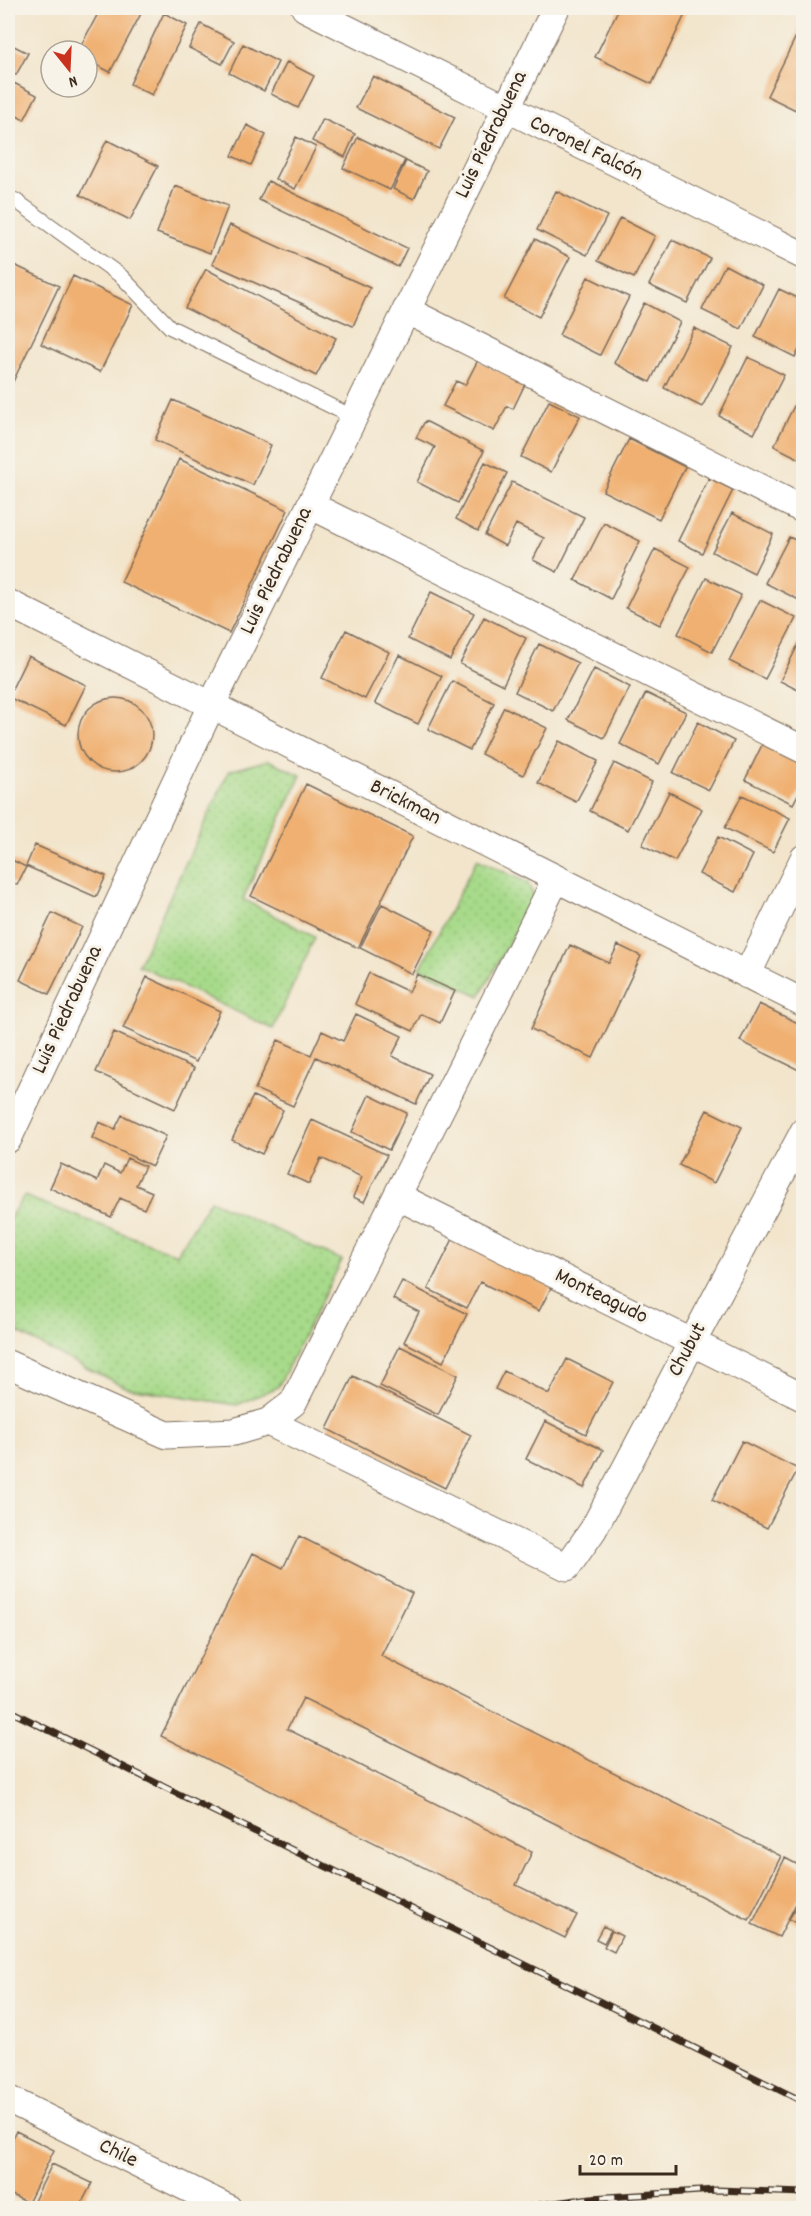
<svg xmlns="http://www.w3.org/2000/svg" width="811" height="2216" font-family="Dekko,sans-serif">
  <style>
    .grass { fill: url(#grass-dots); stroke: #718254; stroke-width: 1.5 }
    .building { fill: #f0b071 }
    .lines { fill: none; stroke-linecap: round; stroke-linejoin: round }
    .lane-casing { stroke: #7b6b5b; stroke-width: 16 }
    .street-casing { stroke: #7b6b5b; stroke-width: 29 }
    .lane { stroke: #fff; stroke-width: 14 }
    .street { stroke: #fff; stroke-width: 27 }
    .rail-casing { stroke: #3b2a1e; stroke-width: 7 }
    .rail { stroke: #f7f3e8; stroke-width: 4.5; stroke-dasharray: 14; stroke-linecap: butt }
    .labels { text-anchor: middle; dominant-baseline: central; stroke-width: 6; stroke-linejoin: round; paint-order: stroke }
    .street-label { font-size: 22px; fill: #3b2a1e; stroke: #f7f3e8 }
  </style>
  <defs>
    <pattern id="grass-dots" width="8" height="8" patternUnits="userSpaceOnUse" patternTransform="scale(1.5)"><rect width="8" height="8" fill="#a7da8a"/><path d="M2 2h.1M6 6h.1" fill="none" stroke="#91bb77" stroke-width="1.8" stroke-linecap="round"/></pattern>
  </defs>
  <rect width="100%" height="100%" fill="#f7f3e8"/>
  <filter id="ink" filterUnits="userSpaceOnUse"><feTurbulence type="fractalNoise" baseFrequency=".0167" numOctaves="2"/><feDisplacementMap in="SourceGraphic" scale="12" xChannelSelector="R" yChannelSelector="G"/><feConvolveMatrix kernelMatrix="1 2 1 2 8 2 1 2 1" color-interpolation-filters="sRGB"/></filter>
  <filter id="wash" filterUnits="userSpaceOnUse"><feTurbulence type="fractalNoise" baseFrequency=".008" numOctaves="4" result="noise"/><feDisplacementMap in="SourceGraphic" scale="24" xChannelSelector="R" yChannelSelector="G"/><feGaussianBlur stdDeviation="1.35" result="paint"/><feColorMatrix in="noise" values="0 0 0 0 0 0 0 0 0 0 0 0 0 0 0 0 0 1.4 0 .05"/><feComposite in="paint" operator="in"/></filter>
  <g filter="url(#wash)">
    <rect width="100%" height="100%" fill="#f2e5cc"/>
    <path class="grass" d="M268,760L301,775L243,899L315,937L273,1029L138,965L229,771Z
      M477,859L528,883L534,897L480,996L420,969Z
      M24,1196L177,1254L210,1200L342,1260L278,1387L237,1405L128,1388L61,1356L8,1327V1220Z"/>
    <g id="blocks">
      <path class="building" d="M101,8H144L110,72L87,60V51H78Z
        M619,8H688L652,84L595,57Z
        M164,13L187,25L152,95L130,84Z
        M804,20V114L767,96Z
        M201,24L234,41L222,64L189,48Z
        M8,43L28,53L16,75L8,71Z
        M243,44L278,62L264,91L229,73Z
        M287,62L314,76L298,108L271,94Z
        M373,76L455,117L439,149L356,108Z
        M8,80L37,95L24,120L8,111Z
        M323,119L355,134L345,157L312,141Z
        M247,125L266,135L251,165L232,156Z
        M296,137L316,147L295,189L275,179Z
        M358,137L405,160L390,190L343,168Z
        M107,140L158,166L130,220L80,195Z
        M406,161L427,171L414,199L393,189Z
        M268,181L407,248L398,267L259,200Z
        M175,186L228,206L210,253L157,233Z
        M556,191L607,216L587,255L537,230Z
        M620,218L655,236L634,278L598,261Z
        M230,225L370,288L353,326L212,264Z
        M535,239L570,257L539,317L504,299Z
        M672,240L710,258L687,303L649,285Z
        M10,263L59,286L8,392V267Z
        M725,265L763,285L741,329L702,310Z
        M206,269L336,338L316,376L185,308Z
        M73,276L133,305L100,372L41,344Z
        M588,277L629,297L600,355L559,335Z
        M779,289L804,301V341L795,357L755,337Z
        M644,303L680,322L650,382L614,363Z
        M694,328L733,347L702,407L664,388Z
        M748,357L784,375L754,434L719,416Z
        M478,360L525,384L513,409L507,406L494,431L443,406L456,381L465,385Z
        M804,386V461L774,446Z
        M173,400L271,445L253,485L155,440Z
        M549,401L580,416L551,472L521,457Z
        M425,421L484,451L458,503L417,482L435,447L416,438Z
        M629,439L685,467L659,519L603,491Z
        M179,459L288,510L229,633L121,582Z
        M485,462L507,473L478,531L456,519Z
        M709,478L733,490L702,553L678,541Z
        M512,482L584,517L557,572L533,560L544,538L516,524L505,546L485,535Z
        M732,513L773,534L754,573L712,552Z
        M604,523L640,541L611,599L575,580Z
        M789,537L804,544L803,602L765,583Z
        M655,549L690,567L660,625L626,608Z
        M706,578L741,595L712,652L678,634Z
        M431,592L474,613L450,660L408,639Z
        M760,600L796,618L765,679L729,661Z
        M484,617L526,638L503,685L460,664Z
        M346,630L389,652L365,699L322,678Z
        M799,643L804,645V693L780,681Z
        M539,644L578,663L553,711L515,692Z
        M399,655L442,676L418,724L375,703Z
        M28,656L86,685L66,725L8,697Z
        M594,669L630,687L604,738L568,720Z
        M452,681L494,703L470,750L428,729Z
        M646,693L686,712L659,764L620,744Z
        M78 735a37 37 0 1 1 74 0a37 37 0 1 1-74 0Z
        M504,707L547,728L523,775L481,754Z
        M698,722L734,741L709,790L673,773Z
        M559,741L598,761L576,802L538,783Z
        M763,743L804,764V783L793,804L745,780Z
        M614,763L652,782L628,830L590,811Z
        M306,784L413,836L358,948L251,896Z
        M669,792L702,809L675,861L642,845Z
        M742,795L790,818L773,852L725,828Z
        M718,837L753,855L735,892L699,874Z
        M35,845L106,876L96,897L26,866Z
        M8,858L26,867L17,885L8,881Z
        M382,904L434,930L412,974L360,948Z
        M52,913L82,927L49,994L20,980Z
        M570,945L609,963L618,945L641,956L593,1058L531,1029Z
        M369,973L409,992L417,974L455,991L440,1023L421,1014L413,1031L355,1004Z
        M147,977L220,1011L196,1062L123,1028Z
        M759,1004L804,1026V1066L801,1071L740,1041Z
        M356,1014L402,1036L392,1056L430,1074L416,1104L316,1057L293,1106L255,1089L278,1040L311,1055L322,1031L343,1041Z
        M114,1032L194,1068L175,1109L96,1072Z
        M369,1095L407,1113L389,1150L352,1132Z
        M253,1096L283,1110L262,1154L232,1140Z
        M707,1110L742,1127L714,1183L679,1165Z
        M122,1115L166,1136L152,1166L92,1138L99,1122L115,1129Z
        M312,1120L387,1155L364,1202L353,1197L362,1177L321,1158L309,1184L287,1174Z
        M127,1158L145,1166L136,1185L152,1192L144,1209L120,1198L111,1217L50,1188L61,1164L97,1181L104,1165L120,1173Z
        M454,1237L552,1286L539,1311L480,1282L467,1308L428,1289Z
        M402,1281L467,1314L443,1362L404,1342L419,1312L393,1299Z
        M400,1346L458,1375L438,1415L380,1386Z
        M567,1359L613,1382L586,1434L495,1389L504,1371L549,1394Z
        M353,1376L471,1435L445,1488L327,1429Z
        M545,1421L603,1450L584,1488L526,1459Z
        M742,1441L798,1469L767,1528L712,1500Z
        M299,1536L412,1593L381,1656L781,1856L749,1920L303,1698L287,1729L532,1852L516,1885L577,1915L565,1938L161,1736L253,1553L283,1568Z
        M785,1858L804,1868V1888L779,1937L752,1924Z
        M804,1895V1928L789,1919Z
        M603,1926L611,1930L604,1943L596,1939Z
        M612,1931L622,1936L614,1952L604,1947Z
        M16,2131L54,2150L28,2203L8,2193V2149Z
        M52,2164L92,2183L79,2208H39L32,2205Z"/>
    </g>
  </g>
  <g filter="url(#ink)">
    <use href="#blocks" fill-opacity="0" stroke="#7b6b5b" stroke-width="1.5"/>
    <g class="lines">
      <defs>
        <path id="lane" d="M15,200L121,276L170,327L353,417"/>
        <path id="street" d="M305,8L804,256
          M406,310L804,510
          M310,505L804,750
          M8,603L804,1003
          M747,975L804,858
          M8,1139L211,706L556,8
          M397,1196L804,1398
          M8,1364L167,1435L234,1432L268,1422L567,1567L593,1530L804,1131
          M268,1422L293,1403L556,879
          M8,2099L228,2208"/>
      </defs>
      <use href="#lane" class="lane-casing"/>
      <use href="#street" class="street-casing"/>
      <use href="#lane" class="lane"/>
      <use href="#street" class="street"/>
      <defs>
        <path id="rail" d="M8,1710L804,2102
          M518,2208L591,2198L716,2190L804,2193"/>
      </defs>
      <use href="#rail" class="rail-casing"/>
      <use href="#rail" class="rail"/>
    </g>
  </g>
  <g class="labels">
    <g class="street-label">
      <text transform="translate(492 135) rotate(-64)">Luis Piedrabuena</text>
      <text transform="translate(586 149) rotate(26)">Coronel Falcón</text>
      <text transform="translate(277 571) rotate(-64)">Luis Piedrabuena</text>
      <text transform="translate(405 803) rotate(27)">Brickman</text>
      <text transform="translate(68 1010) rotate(-65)">Luis Piedrabuena</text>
      <text transform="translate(601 1297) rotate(26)">Monteagudo</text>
      <text transform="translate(688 1350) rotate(-62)">Chubut</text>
      <text transform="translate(118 2154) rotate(26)">Chile</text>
    </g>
  </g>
  <rect width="811" height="2216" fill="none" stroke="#f7f3e8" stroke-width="30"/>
  <g transform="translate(69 69) rotate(162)"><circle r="28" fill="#f7f3e8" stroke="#aca397" stroke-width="1.5"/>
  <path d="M0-4.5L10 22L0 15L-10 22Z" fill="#c8321e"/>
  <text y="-9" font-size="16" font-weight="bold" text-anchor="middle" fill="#3b2a1e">N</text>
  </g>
  <path d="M580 2165v9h96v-9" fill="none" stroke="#3b2a1e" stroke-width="3"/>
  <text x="589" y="2165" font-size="18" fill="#3b2a1e" stroke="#f7f3e8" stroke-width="4.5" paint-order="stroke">20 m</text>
</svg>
